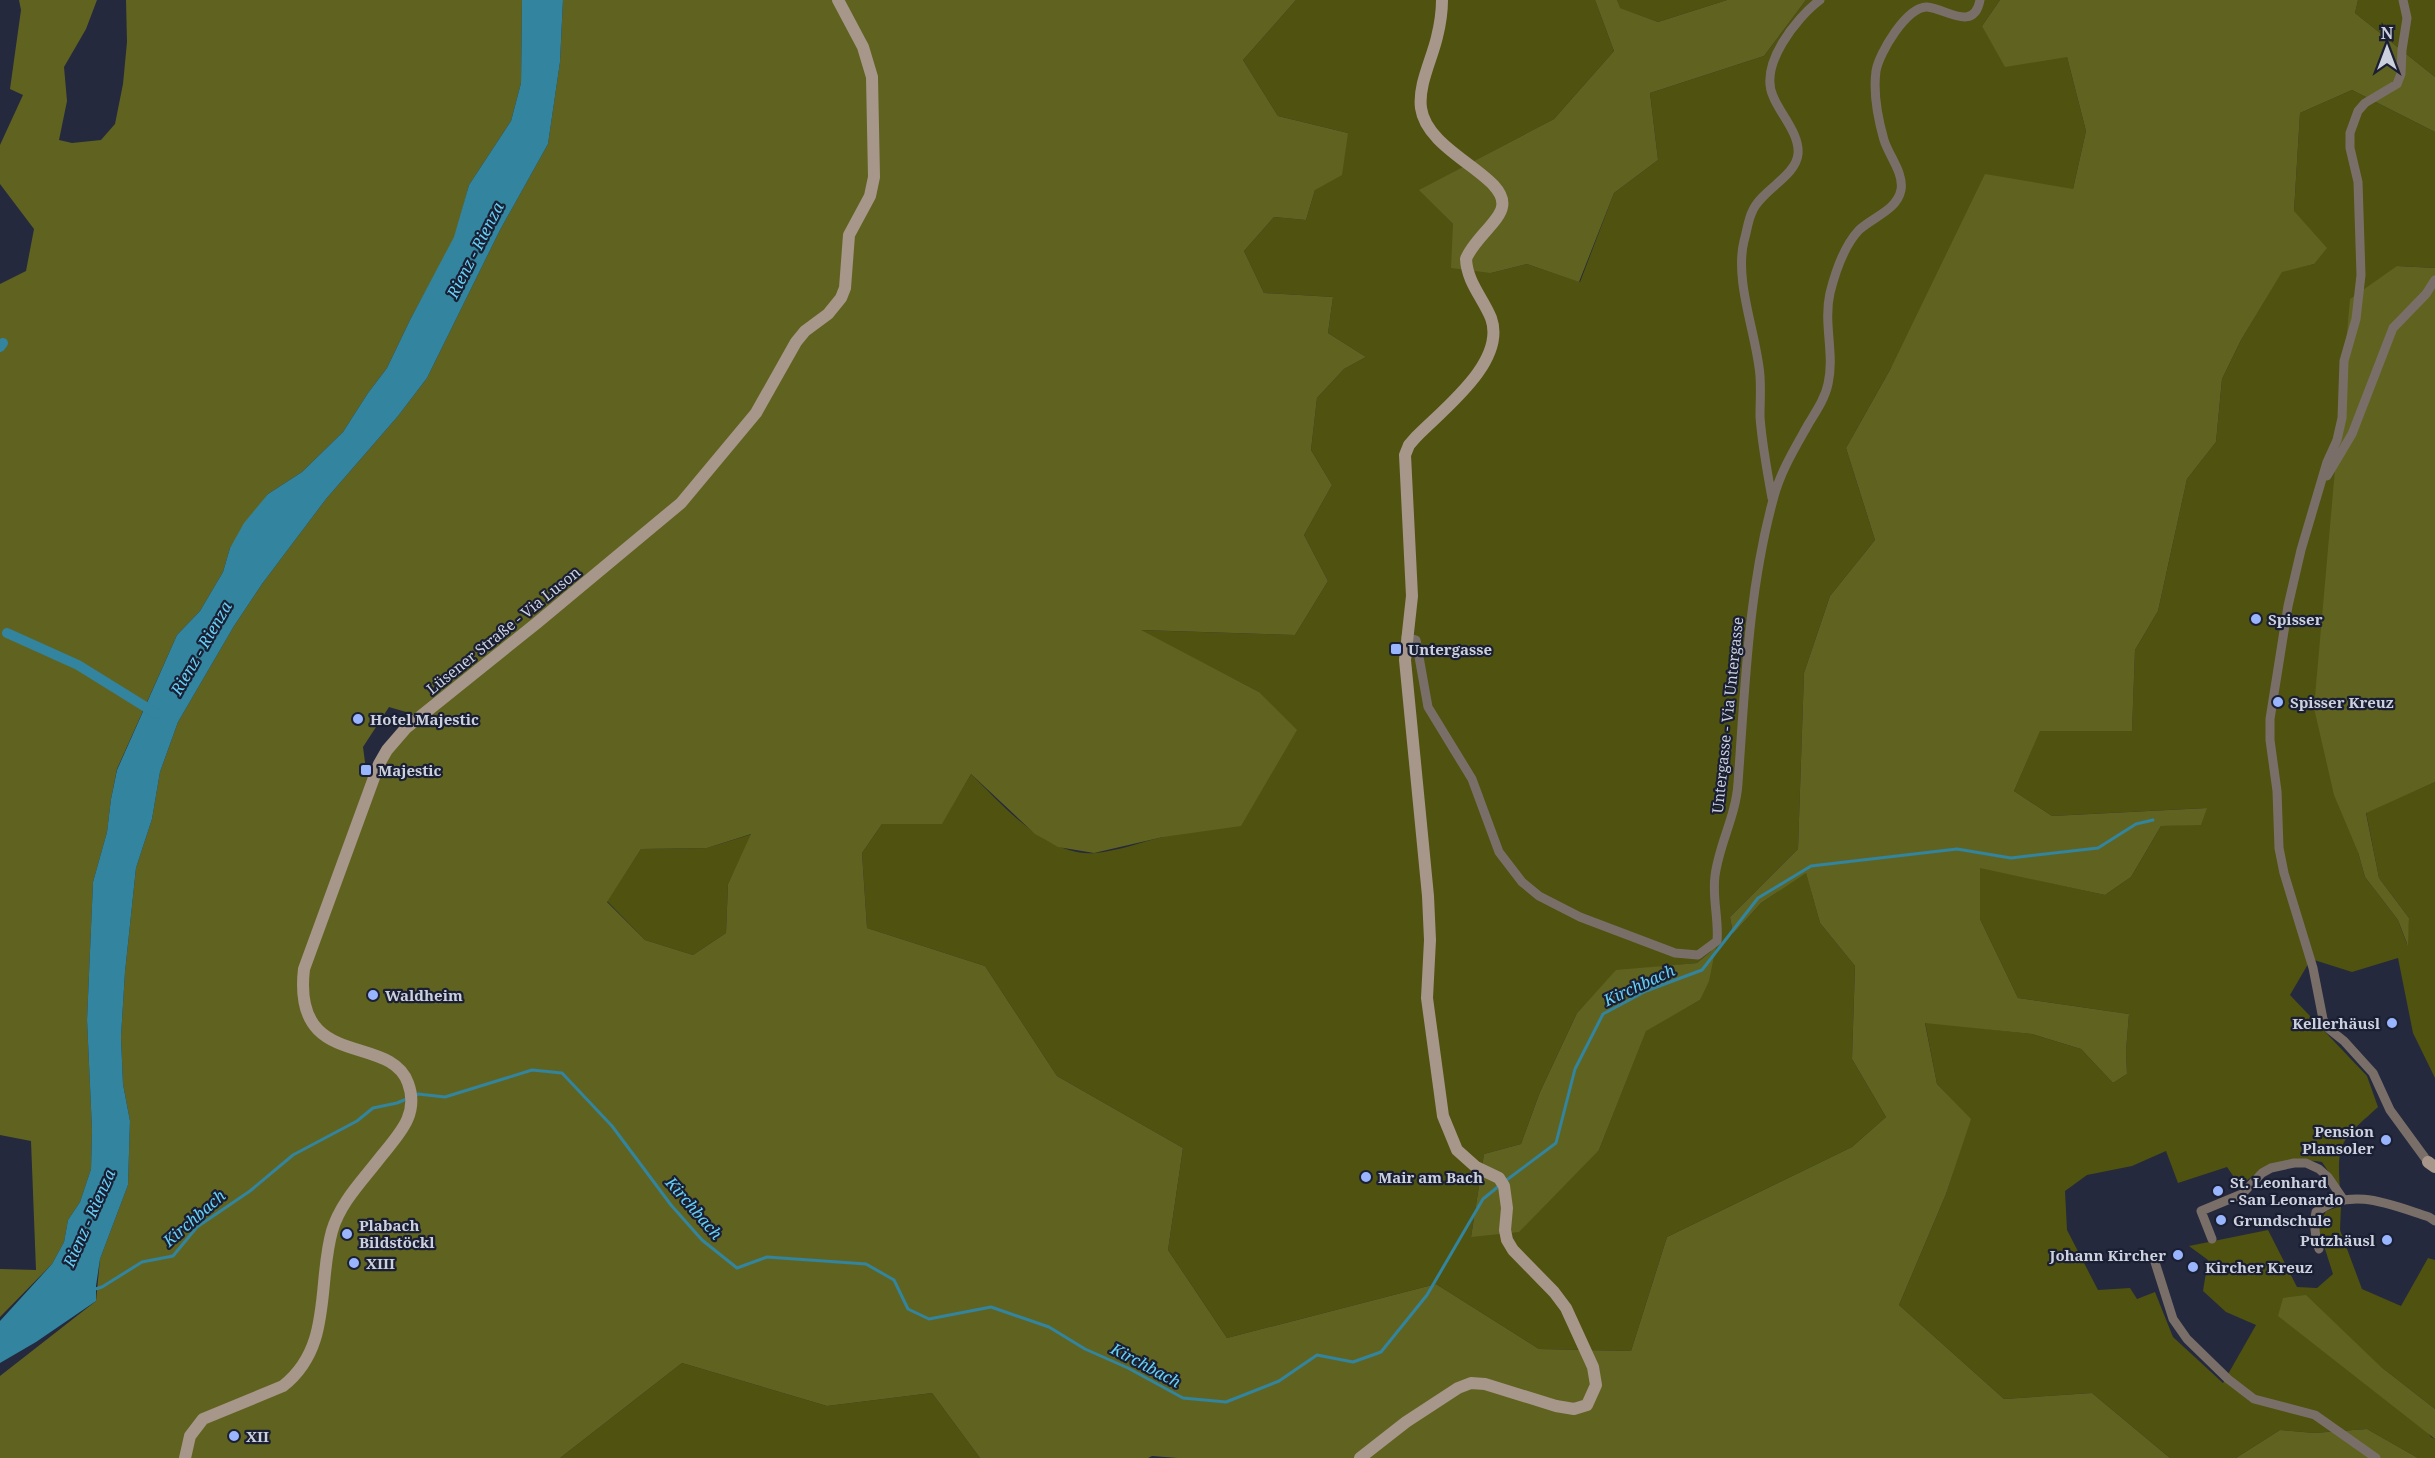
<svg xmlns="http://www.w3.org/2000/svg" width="2435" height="1458" font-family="'Noto Serif',serif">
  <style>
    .green { fill: #50520f; fill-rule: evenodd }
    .forest { fill: #606320; fill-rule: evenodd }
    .water { fill: #32849f }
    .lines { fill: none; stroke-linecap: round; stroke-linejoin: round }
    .stream { stroke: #32849f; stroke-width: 3 }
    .canal { stroke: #32849f; stroke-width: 10 }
    .street { stroke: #7a6f68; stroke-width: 9 }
    .secondary { stroke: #a7968a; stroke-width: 12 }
    .poi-dot { fill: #99b5fd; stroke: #1a1f33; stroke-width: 2 }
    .labels { text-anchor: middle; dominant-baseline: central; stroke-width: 4.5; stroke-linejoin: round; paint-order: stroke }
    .poi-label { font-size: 15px; font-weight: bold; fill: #cdd1de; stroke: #1a1f33; text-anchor: start }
    .street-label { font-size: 15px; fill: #cdd1de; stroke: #1a1f33 }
    .water-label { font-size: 16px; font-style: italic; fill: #65d1f7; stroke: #1a1f33 }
  </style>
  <rect width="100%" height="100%" fill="#24293e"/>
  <path class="green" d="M1296,0H1595L1614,51L1554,119L1420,190L1453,224L1491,273L1527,264L1580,282L1614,193L1658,160L1650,93L1764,56L1806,0H2000L1982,26L2067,57L2086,131L2073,189L1891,368L1846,448L1875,540L1830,596L1804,673L1798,849L1730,917L1733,934L1761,903L1806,872L1820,923L1855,966L1852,1059L1886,1117L1852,1147L1667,1237L1631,1351L1539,1349L1436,1284L1227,1338L1168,1250L1183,1148L1057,1076L985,966L867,928L862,853L882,824L942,823L971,774C1003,805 1046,857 1095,853C1118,851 1141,842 1163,837L1259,692L1139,630L1295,635L1328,581L1304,535L1332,485L1311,450L1317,398L1344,369L1366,357L1328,333L1333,297L1264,293L1244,251L1274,217L1306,220L1315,190L1348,133L1278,116L1243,60ZM1716,943L1700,1000L1646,1030L1599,1150L1471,1237L1484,1154L1521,1144L1540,1092L1577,1013L1616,971L1697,963L1710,952Z
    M1617,0H1727L1658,22L1619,8Z
    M2358,0H2435V77L2355,13Z
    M2352,90L2435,132V268L2397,266L2358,852L2365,877L2398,920L2407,944L2409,918L2379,878L2366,812L2435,782V1078L2413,1033L2398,958L2352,972L2311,959L2290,995L2367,1076L2378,1107C2343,1139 2336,1140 2340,1189L2322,1162C2284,1157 2269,1161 2240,1186L2227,1167L2178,1183L2166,1151L2132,1166L2087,1175L2065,1191L2067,1230L2098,1290L2130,1288L2137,1299L2155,1292L2173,1337L2223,1383L2256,1325L2226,1312L2203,1291L2208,1260L2189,1246L2268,1230L2297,1287L2317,1288L2333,1274L2318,1227L2326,1211L2341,1206L2340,1230L2362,1289L2401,1306L2428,1258L2435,1260V1409L2380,1366L2431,1437L2435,1439V1458H2418L2367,1429L2314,1433L2280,1430L2236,1458H2170L2092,1393L2004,1399L1899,1305L1946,1194L1970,1119L1937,1084L1925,1022L2032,1034L2081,1049L2113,1083L2127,1074L2126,1051L2129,1014L2018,998L1980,919V867L2105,895L2131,877L2161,826L2201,824L2206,808L2052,816L2014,791L2040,730H2132L2135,650L2158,611L2187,479L2216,442L2222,379L2241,340L2282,271L2314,264L2294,211L2300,113Z
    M752,834L728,884L726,933L693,955L645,940L607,901L641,849L707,848Z
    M682,1363L827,1406L932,1393L980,1458H560Z"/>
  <path class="forest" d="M19,0H97L86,29L64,67L67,101L59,140L72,143L101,140L115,124L123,84L127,42L126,0H522L521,83L511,121L469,185L455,237L410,320L387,368L368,393L343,432L302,472L268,494L230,548L223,572L200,611L177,635L117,769L111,799L107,832L93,882L87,1020L92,1130L91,1169L80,1202L68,1220L64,1242L52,1264L0,1317V1269L36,1270L31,1141L0,1135V284L26,271L34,229L0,184V145L23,95L10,89L21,10Z
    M563,0H1296L1243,60L1278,116L1348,133L1342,175L1315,190L1306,220L1274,217L1244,251L1264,293L1333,297L1328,333L1366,357L1344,369L1317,398L1311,450L1332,485L1304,535L1328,581L1295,635L1141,630L1259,692L1297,730L1241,826L1163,837L1094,853L1058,847L1035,834L971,774L942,824H882L862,853L867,928L985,966L1057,1076L1183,1148L1168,1250L1227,1338L1436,1284L1539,1349L1631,1351L1667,1237L1852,1147L1886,1117L1852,1059L1855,966L1820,923L1806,873L1761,903L1733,934L1730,917L1798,849L1804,673L1830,596L1875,540L1846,448L1891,368L1985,174L2073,189L2086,131L2067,57L2005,67L1982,26L2000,0H2358L2355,13L2435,77V132L2352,90L2300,113L2294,211L2327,248L2314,264L2282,272L2241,340L2222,379L2216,442L2187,479L2158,611L2135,650L2132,731H2040L2014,791L2052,816L2207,808L2201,825L2161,826L2131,877L2105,895L1980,868V919L2018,998L2129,1014L2126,1051L2127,1074L2113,1083L2081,1049L2032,1034L1925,1023L1937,1084L1971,1119L1946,1194L1899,1305L2004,1399L2092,1393L2170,1458H1178L1152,1456L1148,1458H980L932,1393L827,1406L682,1363L560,1458H0V1376L96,1301L100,1259L128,1185L130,1121L123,1084L121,1037L125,972L136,868L152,819L160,772L178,722L234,626L262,584L326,499L398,416L427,378L500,230L548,144L560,62ZM389,707L413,714L396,731L372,767L366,770L363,747ZM751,834L728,884L726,933L693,955L645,940L607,902L641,849L707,848Z
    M1595,0H1617L1620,8L1658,22L1727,0H1806L1764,56L1650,93L1658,160L1614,193L1579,282L1527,264L1491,273L1451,268L1453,224L1419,190L1554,119L1614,51Z
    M2397,266L2435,268V782L2366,813L2379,878L2409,918L2408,946L2398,920L2365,877L2358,852L2334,795L2314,708L2350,299Z
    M1717,941L1709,981L1700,1000L1646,1031L1599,1150L1519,1232L1471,1237L1484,1154L1521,1144L1540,1092L1577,1013L1616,970L1697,963L1710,952Z
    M2306,1295L2380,1366L2435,1409V1439L2278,1316L2283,1298Z
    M2367,1429L2418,1458H2236L2280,1430L2314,1433Z"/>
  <path class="water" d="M522,0H563L560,62L548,144L500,230L427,378L398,416L326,499L262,584L234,626L178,722L160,772L152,819L136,868L125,972L121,1037L123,1084L130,1121L128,1185L100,1259L96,1286V1301L36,1342L0,1363V1321L52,1264L64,1242L68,1220L80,1202L91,1169L92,1130L87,1020L93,882L107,832L111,799L117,770L177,635L200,611L223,572L230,548L244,523L268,494L302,472L343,432L368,393L387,368L410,320L454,237L469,185L511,121L521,83Z"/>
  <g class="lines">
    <path class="stream" d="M415,1096L418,1094L445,1097L532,1070L562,1073L612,1126L671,1205L702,1240L737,1268L767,1257L866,1264L894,1280L908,1309L929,1319L991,1307L1049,1327L1085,1349L1128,1368L1183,1398L1226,1402L1279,1381L1317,1355L1353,1362L1381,1352L1427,1295L1483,1199L1499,1186
      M1504,1182L1556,1143L1575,1069L1603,1014L1646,991L1702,970L1758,898L1811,866L1957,849L2011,858L2098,848L2136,824L2153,820
      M92,1290L102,1287L142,1262L173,1256L197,1227L250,1191L293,1155L357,1121L373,1108L397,1103L409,1098"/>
    <path class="canal" d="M0,347L3,343
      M7,633L78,665L157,714"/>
    <path class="street" d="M2403,0L2407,18L2402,50L2401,74L2397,84L2365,103L2358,111L2350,133V148L2358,182L2361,275L2356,319L2344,361L2342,418L2337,440L2327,462L2301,550L2288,606L2270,719V740L2277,791L2279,848L2284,873L2313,968L2323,1019L2329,1029L2344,1041L2373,1073L2390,1110L2428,1162
      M2327,476L2352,434L2393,328L2426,294L2435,280
      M1772,498C1767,471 1762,444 1760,417C1760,403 1761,390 1760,376C1757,335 1734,282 1744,241C1747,231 1748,219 1753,210C1762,190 1796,176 1798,154C1800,134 1780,114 1773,96C1759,65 1796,18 1820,0
      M1406,637L1416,640L1428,707L1472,779L1499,852L1522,882L1539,896L1580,917L1675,953L1698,955L1717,941C1719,919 1712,898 1715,876C1719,844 1736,816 1738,783C1745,689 1748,592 1773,500C1780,472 1795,448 1809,423C1817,410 1825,398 1828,384C1835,354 1823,324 1830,293C1835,273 1844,246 1859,230C1873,217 1897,210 1901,190C1904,173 1889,156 1884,140C1878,119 1873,93 1876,71C1879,53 1907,6 1927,7C1945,8 1974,33 1980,0
      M2212,1239L2201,1211L2242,1194L2262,1173L2271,1168L2294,1163H2306L2319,1169L2328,1177L2343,1199
      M2319,1249C2315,1236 2313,1225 2316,1212C2352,1186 2391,1205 2429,1217L2435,1221
      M2154,1259L2173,1319L2187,1339L2228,1379L2254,1399L2315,1415L2376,1458"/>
    <path class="secondary" d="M2428,1162L2435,1167
      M185,1458L190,1436L203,1419L283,1386C333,1347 317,1284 332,1231C340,1203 362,1181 379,1159C398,1135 420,1115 408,1083C390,1032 292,1072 304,969L379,764L387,750L406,728L538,622L681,503L756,413L796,342L805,331L828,314L841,298L845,288L849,235L870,196L874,177L872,77L863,47L838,0
      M1360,1458L1406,1422L1458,1388L1471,1383L1485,1384L1556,1406L1574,1409L1587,1405L1596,1385L1593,1367L1566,1308L1554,1292L1513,1250L1507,1240L1505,1230L1507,1208L1504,1186L1499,1178L1476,1167L1457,1150L1443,1116L1427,998L1430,940L1428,896L1405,660L1412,596L1405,455L1409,445L1416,437C1442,410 1507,362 1491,318C1483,298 1467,282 1466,259C1473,240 1500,221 1502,207C1509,176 1427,153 1421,108C1418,85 1432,59 1437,37C1440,25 1442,12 1442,0"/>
  </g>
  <g class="poi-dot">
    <circle cx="2256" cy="619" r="6"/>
    <rect x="1390" y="643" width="12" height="12" rx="3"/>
    <circle cx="2278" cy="702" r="6"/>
    <circle cx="358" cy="719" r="6"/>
    <rect x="360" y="764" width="12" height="12" rx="3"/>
    <circle cx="373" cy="995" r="6"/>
    <circle cx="2392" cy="1023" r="6"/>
    <circle cx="2386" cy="1140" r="6"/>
    <circle cx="1366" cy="1177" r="6"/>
    <circle cx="2218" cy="1191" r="6"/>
    <circle cx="2221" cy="1220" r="6"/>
    <circle cx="347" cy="1234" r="6"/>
    <circle cx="2387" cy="1240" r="6"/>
    <circle cx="2178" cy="1255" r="6"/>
    <circle cx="354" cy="1263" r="6"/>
    <circle cx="2193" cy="1267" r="6"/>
    <circle cx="234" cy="1436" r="6"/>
  </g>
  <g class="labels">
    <g class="poi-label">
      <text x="2268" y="619">Spisser</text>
      <text x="1408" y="649">Untergasse</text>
      <text x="2290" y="702">Spisser Kreuz</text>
      <text x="370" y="719">Hotel Majestic</text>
      <text x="378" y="770">Majestic</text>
      <text x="385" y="995">Waldheim</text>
      <text x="2380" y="1023" text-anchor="end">Kellerhäusl</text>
      <text x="2374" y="1131" text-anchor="end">Pension<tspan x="2374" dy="17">Plansoler</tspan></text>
      <text x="1378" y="1177">Mair am Bach</text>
      <text x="2230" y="1182">St. Leonhard<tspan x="2230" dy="17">- San Leonardo</tspan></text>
      <text x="2233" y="1220">Grundschule</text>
      <text x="359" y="1225">Plabach<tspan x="359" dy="17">Bildstöckl</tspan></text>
      <text x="2375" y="1240" text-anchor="end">Putzhäusl</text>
      <text x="2166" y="1255" text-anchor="end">Johann Kircher</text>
      <text x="366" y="1263">XIII</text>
      <text x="2205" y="1267">Kircher Kreuz</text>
      <text x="246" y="1436">XII</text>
    </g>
    <g class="street-label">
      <text transform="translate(503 630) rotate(-39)">Lüsener Straße - Via Luson</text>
      <text transform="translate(1727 715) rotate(-84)">Untergasse - Via Untergasse</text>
    </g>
    <g class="water-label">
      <text transform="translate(475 250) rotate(-63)">Rienz - Rienza</text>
      <text transform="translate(201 648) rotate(-60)">Rienz - Rienza</text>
      <text transform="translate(1639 985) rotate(-25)">Kirchbach</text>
      <text transform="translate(694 1208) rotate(49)">Kirchbach</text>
      <text transform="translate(89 1218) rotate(-66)">Rienz - Rienza</text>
      <text transform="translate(194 1218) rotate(-41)">Kirchbach</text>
      <text transform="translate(1146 1365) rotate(28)">Kirchbach</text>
    </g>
  </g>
  <g transform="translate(2387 48)" stroke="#1a1f33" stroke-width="4.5" paint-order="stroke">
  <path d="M0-4.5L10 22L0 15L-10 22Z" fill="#cdd1de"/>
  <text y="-9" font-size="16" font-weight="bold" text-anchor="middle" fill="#cdd1de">N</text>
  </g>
</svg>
